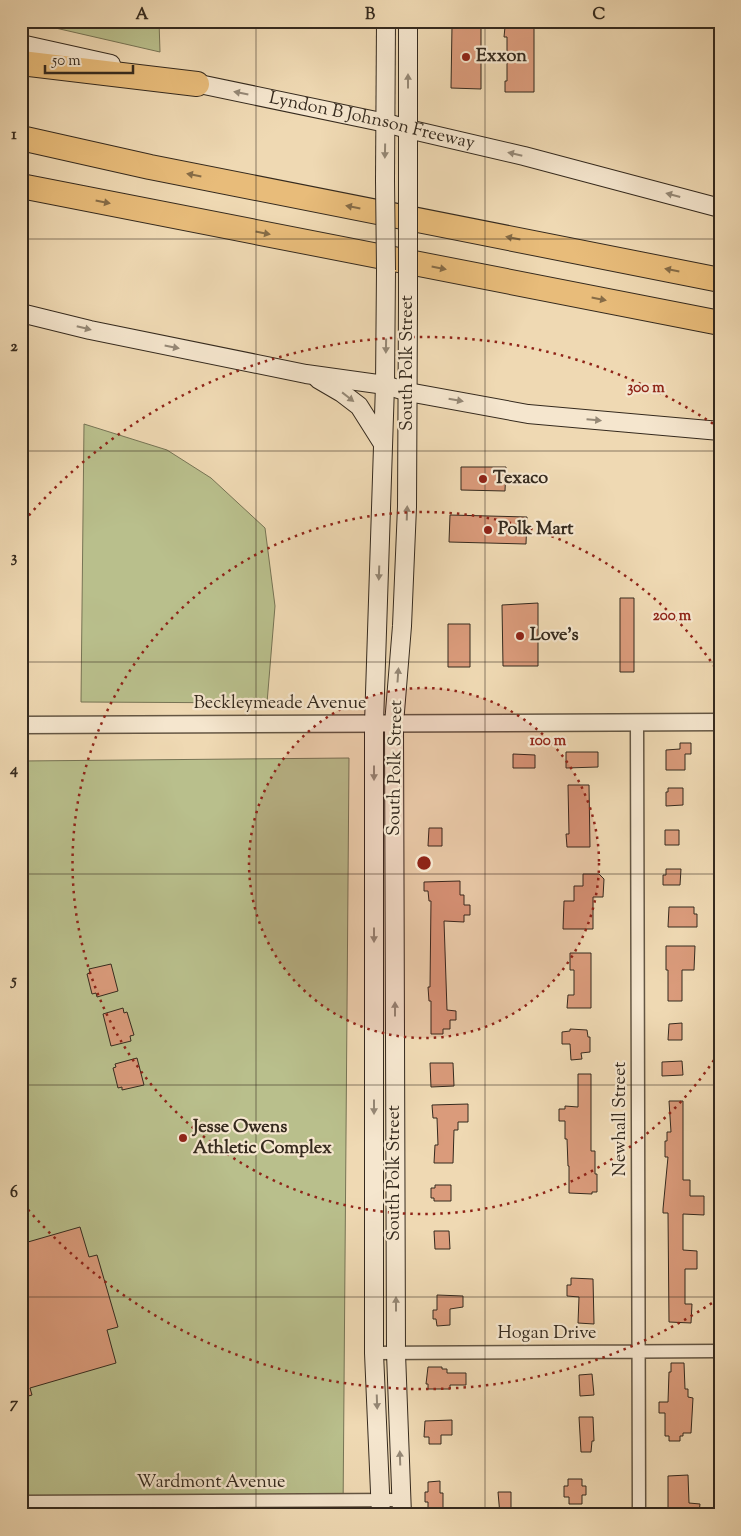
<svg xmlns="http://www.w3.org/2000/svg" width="741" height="1536" font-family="'Sorts Mill Goudy',serif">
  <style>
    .green { fill: #b9bf8c; stroke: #777455 }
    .building { fill: #da9b7b; stroke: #352a1e }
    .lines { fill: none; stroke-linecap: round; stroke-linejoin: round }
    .minor-casing { stroke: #645643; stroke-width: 15 }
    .tertiary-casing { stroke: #645643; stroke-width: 19 }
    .secondary-casing { stroke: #352a1e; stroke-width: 20 }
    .motorway-casing { stroke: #352a1e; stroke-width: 26 }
    .minor { stroke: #f5e6ce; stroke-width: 12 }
    .tertiary { stroke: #f5e6ce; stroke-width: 16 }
    .secondary { stroke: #f5e6ce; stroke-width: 18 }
    .motorway { stroke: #e8bc7a; stroke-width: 24 }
    .secondary-bridge-casing { stroke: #352a1e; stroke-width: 20; stroke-linecap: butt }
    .secondary-bridge { stroke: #f5e6ce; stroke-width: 18 }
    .oneway { fill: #958876 }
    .oneway2 { fill: #866c47 }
    .grid { fill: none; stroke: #352a1e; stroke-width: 1; stroke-opacity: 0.55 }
    .ring { fill: none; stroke: #8f2418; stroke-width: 2.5; stroke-dasharray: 2.5 5 }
    .poi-dot { fill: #8f2418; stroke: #f5e6ce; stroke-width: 2 }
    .labels { text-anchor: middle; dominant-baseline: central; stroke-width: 4.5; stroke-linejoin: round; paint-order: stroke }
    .poi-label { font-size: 18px; font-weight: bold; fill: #352a1e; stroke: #f5e6ce; text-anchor: start }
    .street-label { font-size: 18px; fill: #352a1e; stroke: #f5e6ce }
    .centre { fill: #8f2418; stroke: #f5e6ce; stroke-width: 2.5 }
    .ring-label { font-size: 15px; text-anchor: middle; font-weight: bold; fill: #8f2418; stroke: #f5e6ce; stroke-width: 4.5; stroke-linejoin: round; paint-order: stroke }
    .neatline { fill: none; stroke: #352a1e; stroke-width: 2 }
    .grid-label { font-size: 16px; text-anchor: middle; font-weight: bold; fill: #352a1e }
  </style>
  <rect width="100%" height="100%" fill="#efd9b3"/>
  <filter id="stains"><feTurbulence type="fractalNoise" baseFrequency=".004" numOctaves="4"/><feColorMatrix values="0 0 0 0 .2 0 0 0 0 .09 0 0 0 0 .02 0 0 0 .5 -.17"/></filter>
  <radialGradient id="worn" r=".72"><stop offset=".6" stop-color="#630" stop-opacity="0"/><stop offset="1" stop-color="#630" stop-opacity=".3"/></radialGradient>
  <path class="green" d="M25,21H159L160,52Z
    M84,424L167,450L211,478L265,528L275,606L267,703L81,702Z
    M349,758L343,1515H21V761Z"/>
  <path class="building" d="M452,26H481V89L451,88Z
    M505,27H534V92H505V81H507V37H504Z
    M461,467H506L505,491L461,490Z
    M450,515L527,517L526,544L449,542Z
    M620,598H634V672H620Z
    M538,603V666H503L502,605Z
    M448,624H470V667H448Z
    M680,743H691V754H685V770H666V750L680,749Z
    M566,752H598V767L566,768Z
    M513,754L535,755V768H513Z
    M568,785H589L590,847H567L566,834H569Z
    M668,788H683V805L666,806V792H668Z
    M429,828H442V846H428Z
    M665,830H679V845H665Z
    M666,869H681L680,885H663V875H666Z
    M583,874H599L604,879L603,897H593V929H563L564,901H574V886H583Z
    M460,881V895H464V905H470V915H464V922L444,921L447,1010L456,1011V1020H450V1029H443V1034H431V1001H429L428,987H430L431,901H429L428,891H424V882Z
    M669,907H694V914H697V927H668Z
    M666,946H695L694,970H682V1001H668V970H666Z
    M570,953H591V1008H567L568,995H574V970H570Z
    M111,964L118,991L97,997L96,993L92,994L87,974L90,973L89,969Z
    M123,1008L124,1013L127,1012L134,1035L130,1036L131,1041L111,1046L103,1014Z
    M682,1023V1040H668L669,1024Z
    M570,1029L587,1030L588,1037H590V1052L581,1053L582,1059L571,1060L570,1044H562V1032L570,1031Z
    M137,1058L144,1085L122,1090V1087L118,1088L113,1068L116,1067L115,1064Z
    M682,1061L683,1075L662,1076V1062Z
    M430,1063H453L454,1086L431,1087Z
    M578,1074H591V1151H595V1174H597V1192H592V1194L569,1193V1166H568L567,1139H565V1121H559V1109H565V1106L578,1107Z
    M669,1101H683V1180H690V1196H704V1215L683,1214V1250L697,1251V1269H685V1304H692L691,1323L669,1322L668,1213H663V1209L668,1157H665V1141H667V1132H671Z
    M468,1104V1122H458V1130H454L453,1163H434L435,1145H438L437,1118H433L432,1105Z
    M435,1185H451V1201H434V1198H431V1188H435Z
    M80,1227L89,1257L97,1255L118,1327L107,1330L116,1363L30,1388L32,1395L21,1398V1244Z
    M434,1231H449L450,1249H435Z
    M571,1278L593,1279L594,1324L578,1323L579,1297L567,1296V1285H571Z
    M437,1295L463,1296V1307L450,1309V1325L437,1326L436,1319H433V1310H437Z
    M671,1363H684L685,1389H688V1397L693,1398L691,1433H683V1436H680V1441H669V1436H665V1413H659V1402H668L669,1372H671Z
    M428,1367H442V1369H447V1373H466V1385H450V1389H428V1384H426Z
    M592,1374L594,1395L580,1396L579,1375Z
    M579,1417H593L594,1441H592L591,1452H581Z
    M452,1420V1435H441V1444H429V1437H424L425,1421Z
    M688,1475L689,1503L700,1504L699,1513L668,1515V1476Z
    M568,1479H582V1486H586V1495H582V1504H569V1497H564V1486H568Z
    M440,1481V1493H443V1508H428V1502H425V1492H428V1482Z
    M498,1492H511V1515H500Z"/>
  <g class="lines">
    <defs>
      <path id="minor" d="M637,723L639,1515
        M374,1353L720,1351
        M21,1502L401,1500"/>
      <path id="tertiary" d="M21,725L720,722"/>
      <g id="secondary">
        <path d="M408,21V188"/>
        <path d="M21,44L111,64"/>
        <path id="s1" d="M185,81L386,123L408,129L524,156L720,208"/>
        <path d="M385,180L386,21"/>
        <path d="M21,313L90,330L306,374L385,385L408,392L528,414L720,431"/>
        <path d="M318,379L342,393L359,406L383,444"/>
        <path d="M381,1515L374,1353V724L385,385L386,270"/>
        <path d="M402,1515L396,1353L394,724L402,626L407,507L408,303"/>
      </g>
      <path id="motorway" d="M21,63L197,84
        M21,138L150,167L720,280
        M21,186L720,323"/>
    </defs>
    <use href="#minor" class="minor-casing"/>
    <use href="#tertiary" class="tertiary-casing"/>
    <use href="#secondary" class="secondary-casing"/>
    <use href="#motorway" class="motorway-casing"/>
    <use href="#minor" class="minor"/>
    <use href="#tertiary" class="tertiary"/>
    <use href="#secondary" class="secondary"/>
    <use href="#motorway" class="motorway"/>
    <defs>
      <path id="secondary-bridge" d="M385,180L386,270
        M408,188V303"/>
    </defs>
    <use href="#secondary-bridge" class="secondary-bridge-casing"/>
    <use href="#secondary-bridge" class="secondary-bridge"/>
  </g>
  <defs><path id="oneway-solid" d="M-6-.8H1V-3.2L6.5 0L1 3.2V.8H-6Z" transform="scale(1.25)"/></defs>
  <g class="oneway">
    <use href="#oneway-solid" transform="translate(408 81) rotate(-90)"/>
    <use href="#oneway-solid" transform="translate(241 93) rotate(-169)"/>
    <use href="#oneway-solid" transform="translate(385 151) rotate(91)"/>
    <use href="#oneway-solid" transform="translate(515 154) rotate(-167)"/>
    <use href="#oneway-solid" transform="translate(673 195) rotate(-165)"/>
    <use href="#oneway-solid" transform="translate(84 328) rotate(14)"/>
    <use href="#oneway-solid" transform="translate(386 346) rotate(91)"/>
    <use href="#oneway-solid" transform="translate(172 347) rotate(11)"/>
    <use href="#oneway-solid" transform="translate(348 397) rotate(38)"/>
    <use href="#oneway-solid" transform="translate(456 400) rotate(10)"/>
    <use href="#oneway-solid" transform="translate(594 420) rotate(5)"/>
    <use href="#oneway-solid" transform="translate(407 513) rotate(-88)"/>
    <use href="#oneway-solid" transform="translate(379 573) rotate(92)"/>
    <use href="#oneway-solid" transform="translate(398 675) rotate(-86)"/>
    <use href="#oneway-solid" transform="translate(374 773) rotate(90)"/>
    <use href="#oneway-solid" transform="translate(374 935) rotate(90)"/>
    <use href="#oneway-solid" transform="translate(395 1009) rotate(-90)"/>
    <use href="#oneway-solid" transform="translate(374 1107) rotate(90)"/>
    <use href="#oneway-solid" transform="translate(396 1304) rotate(-90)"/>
    <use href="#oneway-solid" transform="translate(377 1402) rotate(88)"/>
    <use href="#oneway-solid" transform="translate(400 1458) rotate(-92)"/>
  </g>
  <g class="oneway2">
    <use href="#oneway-solid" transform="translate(194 175) rotate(-169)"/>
    <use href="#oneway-solid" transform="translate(103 202) rotate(11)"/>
    <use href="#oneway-solid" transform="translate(353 207) rotate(-169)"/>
    <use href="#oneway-solid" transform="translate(263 233) rotate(11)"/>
    <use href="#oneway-solid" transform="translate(513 238) rotate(-169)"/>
    <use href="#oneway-solid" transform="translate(439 268) rotate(11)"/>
    <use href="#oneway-solid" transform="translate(672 270) rotate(-169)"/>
    <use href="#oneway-solid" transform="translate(599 299) rotate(11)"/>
  </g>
  <path class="grid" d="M256,21V1515M485,21V1515M21,239H720M21,451H720M21,662H720M21,874H720M21,1085H720M21,1297H720"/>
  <circle cx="424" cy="863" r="175" fill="#8f2418" fill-opacity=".12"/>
  <g class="ring">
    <circle cx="424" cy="863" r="175"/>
    <path d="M718 1054A351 351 0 1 1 718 672"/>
    <path d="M718 1299A526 526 0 0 1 24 1205M24 521A526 526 0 0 1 718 427"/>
  </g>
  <g class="poi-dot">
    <circle cx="466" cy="57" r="5"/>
    <circle cx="483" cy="479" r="5"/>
    <circle cx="488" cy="530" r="5"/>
    <circle cx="520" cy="636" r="5"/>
    <circle cx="183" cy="1138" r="5"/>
  </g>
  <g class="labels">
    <g class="poi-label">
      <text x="476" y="57">Exxon</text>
      <text x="493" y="479">Texaco</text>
      <text x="498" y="530">Polk Mart</text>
      <text x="530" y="636">Love's</text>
      <text x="193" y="1128">Jesse Owens<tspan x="193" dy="21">Athletic Complex</tspan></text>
    </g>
    <g class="street-label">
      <text stroke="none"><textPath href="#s1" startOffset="191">Lyndon B Johnson Freeway</textPath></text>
      <text transform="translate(408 363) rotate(-90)">South Polk Street</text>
      <text x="280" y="704">Beckleymeade Avenue</text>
      <text transform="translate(396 768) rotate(-89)">South Polk Street</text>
      <text transform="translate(621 1119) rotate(-90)">Newhall Street</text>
      <text transform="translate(395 1173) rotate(-90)">South Polk Street</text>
      <text x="547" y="1334">Hogan Drive</text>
      <text x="211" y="1483">Wardmont Avenue</text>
    </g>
  </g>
  <circle cx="424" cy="863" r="8" class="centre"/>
  <g class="ring-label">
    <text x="646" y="392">300 m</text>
    <text x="672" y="620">200 m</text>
    <text x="548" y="745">100 m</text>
  </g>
  <rect width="741" height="1536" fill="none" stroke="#efd9b3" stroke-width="55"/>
  <path d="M45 65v8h88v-8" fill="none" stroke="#352a1e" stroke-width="2.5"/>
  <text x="52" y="65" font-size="15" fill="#352a1e" stroke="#f5e6ce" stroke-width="4" paint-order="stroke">50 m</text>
  <rect x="28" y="28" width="686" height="1480" class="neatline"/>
  <g class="grid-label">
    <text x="142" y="19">A</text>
    <text x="370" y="19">B</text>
    <text x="599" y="19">C</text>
    <text x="14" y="139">1</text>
    <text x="14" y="351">2</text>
    <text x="14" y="562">3</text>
    <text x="14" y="774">4</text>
    <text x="14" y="985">5</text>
    <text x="14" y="1197">6</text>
    <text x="14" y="1408">7</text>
  </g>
  <rect width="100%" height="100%" filter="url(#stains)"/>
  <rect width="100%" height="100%" fill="url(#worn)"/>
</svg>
